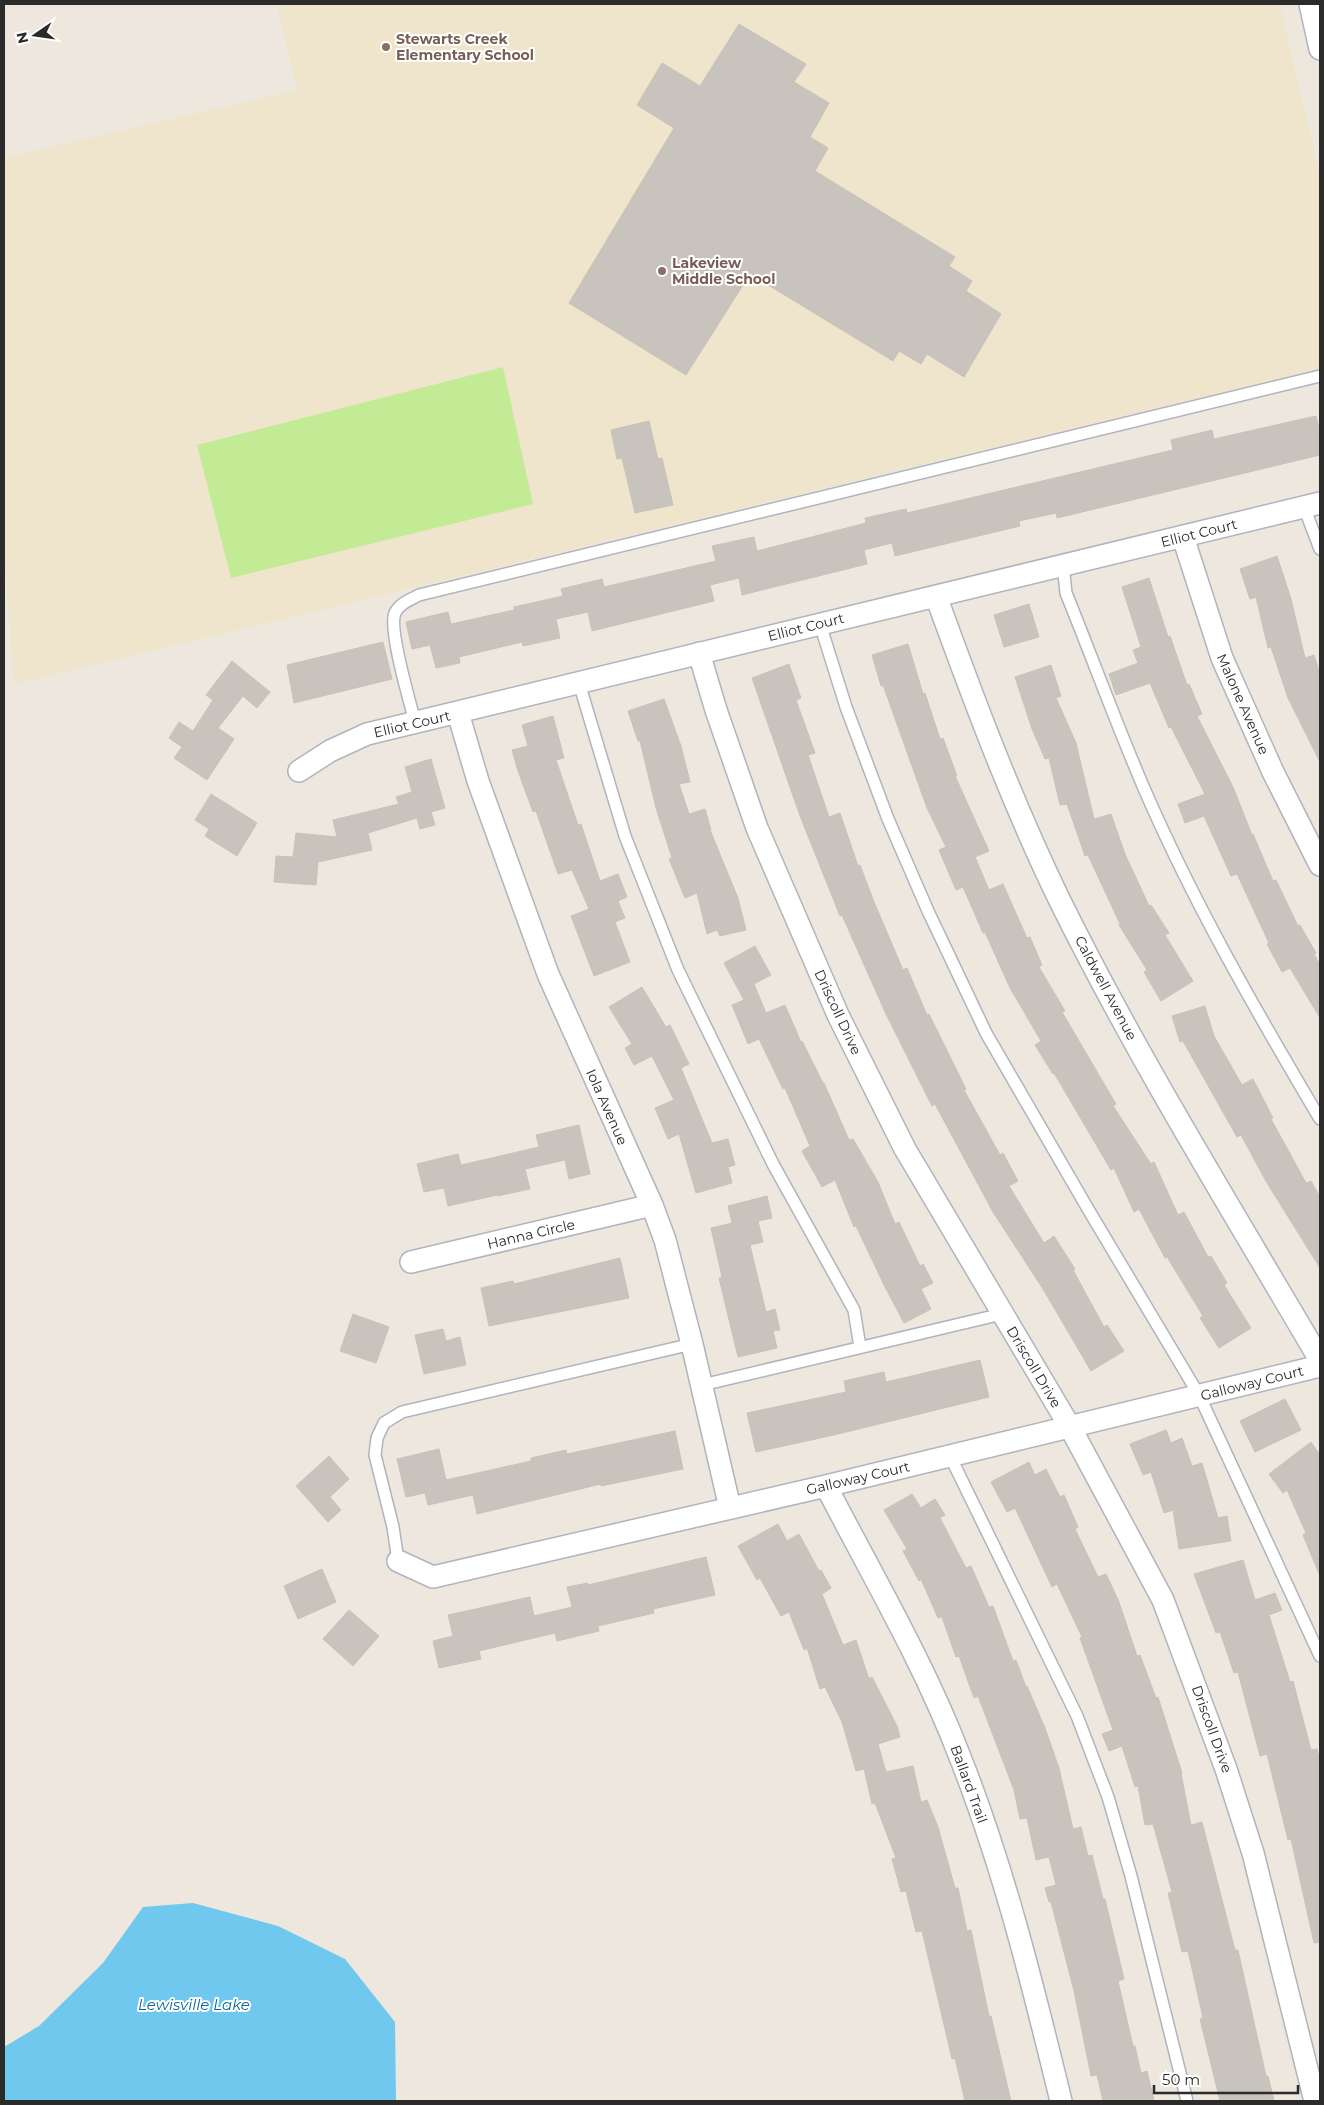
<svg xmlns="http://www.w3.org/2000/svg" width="1324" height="2105" font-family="Montserrat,sans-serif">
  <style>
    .education { fill: #eee5cc }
    .pitch { fill: #c3eb95 }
    .water { fill: #70c8ef }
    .building { fill: #c8c3bc; stroke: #c8c3b6 }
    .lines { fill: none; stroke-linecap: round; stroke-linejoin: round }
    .service-casing { stroke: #b1b3bf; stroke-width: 14 }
    .minor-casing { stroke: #b1b3bf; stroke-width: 24 }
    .service { stroke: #fff; stroke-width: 11 }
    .minor { stroke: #fff; stroke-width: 21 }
    .education-dot { fill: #8d6e63; stroke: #fff; stroke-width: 2 }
    .labels { text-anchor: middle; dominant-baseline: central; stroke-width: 4; stroke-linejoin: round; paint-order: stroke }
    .education-label { font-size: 14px; font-weight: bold; fill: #785e54; stroke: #fff; text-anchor: start }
    .street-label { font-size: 14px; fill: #2b2b2b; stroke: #fff }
    .water-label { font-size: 15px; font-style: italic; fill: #0d669c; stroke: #fff }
  </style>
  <rect width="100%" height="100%" fill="#ede7dd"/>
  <path class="education" d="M277,4H1279L1320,173V369L14,684L4,552V158L297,90Z"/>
  <path class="pitch" d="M503,367L533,504L231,578L197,445Z"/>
  <path class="water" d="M193,1903L278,1926L345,1959L395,2022L396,2101H4V2047L39,2026L103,1963L143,1907Z"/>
  <path class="building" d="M739,24L806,64L794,82L829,103L810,137L828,148L815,171L955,257L949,266L972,281L966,291L1001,314L964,377L927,354L921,364L899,351L893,361L750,274L686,375L569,303L674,128L637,105L662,63L700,86Z
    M1316,416L1320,432V455L1057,518L1056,513L1019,521L1020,526L895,556L892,543L864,550L867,564L742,595L739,578L710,585L714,601L592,631L588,612L556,619L560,638L523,646L522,642L459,657L460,663L436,668L430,645L412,649L406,622L448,612L451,624L514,610V607L563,596L561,589L602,579L604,587L716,561L712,546L754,537L757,551L866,523L865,518L906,509L907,513L1173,450L1171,440L1212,430L1214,439Z
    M649,421L658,459L662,458L673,505L635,513L622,458L617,459L611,430Z
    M1277,556L1291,599L1305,658L1314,655L1320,674V762L1288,698L1271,647L1268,648L1256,597L1250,599L1240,569Z
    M1149,578L1168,637L1170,636L1187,685L1189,684L1202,714L1197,716L1233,787L1252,835L1253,834L1273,881L1276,880L1298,926L1300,925L1316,953L1314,954L1320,965V1018L1290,968L1282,972L1267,944L1269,943L1237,874L1231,876L1204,816L1185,823L1178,804L1205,794L1171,727L1169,728L1150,683L1116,695L1109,674L1138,663L1133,650L1141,647L1122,587Z
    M1029,604L1039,637L1004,647L994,615Z
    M383,642L392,679L294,703L287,665Z
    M908,644L923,694L925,693L940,739L943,738L957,776H955L989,851L975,857L989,890L1003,884L1027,938L1030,937L1042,965L1039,967L1065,1011L1062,1012L1116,1104L1113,1106L1151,1164L1154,1162L1178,1215L1184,1212L1208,1257L1211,1256L1227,1283L1224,1285L1251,1328L1219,1348L1200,1318L1203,1316L1167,1257L1165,1258L1139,1209L1134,1212L1114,1168L1111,1170L1054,1073L1053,1074L1035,1045L1041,1041L1010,988L985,932L983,933L963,887L956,890L939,850L946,847L927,808L883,685L881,686L872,655Z
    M232,661L270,692L257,708L243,696L218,728L234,739L207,780L174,758L182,747L169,738L179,722L193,731L213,700L206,695Z
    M789,664L801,698L796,700L815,753L808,755L829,817L840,813L858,866L860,865L874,902L903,970L907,968L927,1015L929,1014L966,1089L964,1090L1000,1155L1003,1153L1018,1181L1009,1186L1044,1243L1054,1236L1075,1269L1073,1270L1104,1327L1107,1325L1124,1351L1091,1371L1043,1289L993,1212L935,1104L932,1106L886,1014L842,915L840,916L800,816L752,678Z
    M1051,665L1061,696L1056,698L1076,743L1094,819L1111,814L1125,854L1149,906L1151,905L1169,933L1165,935L1193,981L1161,1001L1144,972L1147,970L1119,925L1120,924L1088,855L1085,856L1067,804L1060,805L1049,758L1045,759L1032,729L1015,677Z
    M664,699L681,746L690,782L679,784L689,814L705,809L711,830H710L738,898L746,930L720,936L717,930L707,934L697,893L685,898L669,859L672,858L656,808L640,741H638L628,711Z
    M553,716L564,758L556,760L578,825L581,824L600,881L618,874L627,897L618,901L625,918L615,922L630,962L594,976L571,916L589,909L572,870L558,874L536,811L533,812L518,771L512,750L528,746L522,725Z
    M431,759L445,808L431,812L435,825L420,829L417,818L368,833L372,850L318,862L316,885L274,882L276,856L293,857L296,833L337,837L333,820L399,804L396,797L412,792L405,767Z
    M211,794L257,823L237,856L205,836L209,829L195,820Z
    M755,946L771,975L754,984L766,1013L785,1005L801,1042L802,1041L823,1083H824L849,1140L853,1139L878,1182L895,1224L899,1222L920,1266L923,1264L933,1283L921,1289L931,1309L904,1323L884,1285L856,1226L854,1227L835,1180L822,1187L802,1151L810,1146L785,1088L783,1089L759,1039L748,1044L732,1005L744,1000L724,963Z
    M642,987L666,1027L670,1025L689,1064L681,1068L712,1143L728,1139L735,1165L728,1167L732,1183L696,1193L679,1134L668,1139L655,1108L674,1100L652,1056L634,1065L625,1048L632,1044L609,1007Z
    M1205,1006L1214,1036L1242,1085L1253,1079L1273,1118L1271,1119L1306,1183L1311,1181L1320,1197V1268L1267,1183L1241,1135L1237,1137L1183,1041L1180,1042L1172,1016Z
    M579,1125L590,1174L569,1179L565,1160L525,1169L530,1189L497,1196V1195L448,1206L444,1188L424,1192L417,1164L458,1154L461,1165L539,1147L536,1135Z
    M767,1196L772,1218L758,1221L763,1242L750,1245L766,1312L775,1309L780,1330L773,1331L777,1348L738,1357L719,1278L722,1277L711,1228L732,1223L728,1206Z
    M620,1258L629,1298L489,1326L481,1288L513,1281L514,1284Z
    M353,1314L389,1327L376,1363L340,1351Z
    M443,1329L446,1341L460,1337L466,1365L424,1374L415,1335Z
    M980,1360L989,1397L834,1435L756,1452L747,1413L846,1392L844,1381L884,1372L886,1382Z
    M1285,1399L1301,1430L1255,1452L1240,1421Z
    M1166,1430L1171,1443L1182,1438L1192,1466L1202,1463L1218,1518L1227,1516L1231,1541L1179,1549L1173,1510L1164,1513L1151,1472L1143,1475L1130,1444Z
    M675,1431L683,1469L601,1486V1484L477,1514L473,1495L428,1505L425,1493L406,1497L397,1459L439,1449L446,1480L531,1461V1458L566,1450L567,1454Z
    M1311,1442L1320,1455V1576L1303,1535L1306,1533L1287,1490L1283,1493L1269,1474Z
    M329,1456L349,1479L330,1497L341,1510L328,1522L296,1486Z
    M1029,1462L1035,1475L1046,1469L1060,1497L1064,1495L1078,1527L1075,1529L1098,1577L1106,1574L1119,1602L1137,1656L1140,1655L1156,1698L1158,1697L1182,1773H1181L1191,1825L1202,1822L1235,1950H1238L1266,2076H1268L1274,2101H1220L1200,2019L1203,2018L1188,1951L1182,1952L1168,1893L1172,1892L1153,1824L1145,1825L1138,1786L1135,1787L1122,1746L1109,1751L1102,1734L1113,1730L1080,1638L1082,1637L1057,1584L1052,1587L1015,1508L1007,1512L991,1482Z
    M912,1494L921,1508L935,1499L945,1515L940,1518L966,1568L971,1566L989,1607L993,1606L1013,1661L1016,1660L1026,1687L1027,1686L1045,1728L1059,1768L1073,1829L1081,1827L1088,1856L1092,1855L1103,1899H1105L1124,1979L1118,1981L1133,2046H1135L1141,2073L1147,2071L1154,2101H1103L1097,2075L1091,2076L1074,1991L1051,1902H1049L1045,1888L1056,1885L1049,1857L1036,1860L1027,1818L1020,1819L1014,1790L978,1696L974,1698L959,1656L956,1657L942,1617L938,1618L921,1579L919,1581L903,1551L907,1549L884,1510Z
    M778,1524L787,1541L799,1534L819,1571L821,1570L831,1588L822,1594L843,1645L856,1640L869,1679L872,1677L897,1726L900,1737L878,1744L886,1772L913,1766L921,1802L927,1800L938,1827L955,1888H958L967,1931L971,1930L989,2016H991L1011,2101H965L955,2058L952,2059L922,1931L916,1932L906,1891L901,1892L892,1859L896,1858L875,1803L872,1804L864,1769L856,1771L842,1722L825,1687L820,1689L807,1648L804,1650L789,1612L781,1616L760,1578L757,1580L738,1546Z
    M706,1557L715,1595L653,1609L654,1613L598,1626L599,1631L557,1641L555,1633L479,1651L481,1659L439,1668L433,1641L453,1636L448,1615L530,1597L534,1616L572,1607L567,1587L588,1583V1585Z
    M1243,1560L1255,1600L1275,1593L1282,1610L1269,1615L1290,1682L1293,1681L1311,1750L1317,1749L1320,1762V1942L1314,1943L1291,1839L1288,1840L1267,1754L1260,1756L1238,1672L1234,1673L1220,1632L1216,1633L1194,1574Z
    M322,1569L336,1602L298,1619L284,1586Z
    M349,1610L379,1636L353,1666L323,1639Z"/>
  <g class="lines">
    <defs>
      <path id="service" d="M1304,507L1320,549
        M1063,565L1066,593C1092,657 1116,723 1143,786C1193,902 1256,1011 1320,1119
        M820,624L846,707L888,819L928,911L986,1033L1088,1209L1199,1395L1320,1656
        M579,683L625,836L678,970L773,1164L854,1310L860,1347
        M415,722C410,702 388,629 395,613C400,603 410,600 419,595L1320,376
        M702,1385L1002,1314
        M950,1456L1077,1716L1108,1797L1131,1876L1187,2101
        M398,1561L393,1527L375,1455L377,1438L384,1423L402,1412L692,1344"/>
      <path id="minor" d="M1310,4L1320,49
        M1183,537L1222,658L1273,772L1320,865
        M936,596C973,698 1011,800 1059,899C1137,1057 1231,1208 1320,1360
        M699,653L716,710L757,828L838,1015L905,1149L1070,1427L1163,1600L1226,1769L1253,1853L1315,2101
        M458,713L478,781L548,974L652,1205L665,1240L692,1344L730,1508
        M299,771L330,751L367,734L1320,503
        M411,1262L652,1205
        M826,1486C872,1575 924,1663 960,1757C1004,1868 1033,1986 1061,2101
        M398,1561L433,1577L826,1486L1320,1366"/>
    </defs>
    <use href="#service" class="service-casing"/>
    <use href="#minor" class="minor-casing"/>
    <use href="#service" class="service"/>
    <use href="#minor" class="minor"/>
  </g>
  <g class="education-dot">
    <circle cx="386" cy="47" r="5"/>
    <circle cx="662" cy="271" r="5"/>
  </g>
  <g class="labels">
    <g class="education-label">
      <text x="396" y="39">Stewarts Creek<tspan x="396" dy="16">Elementary School</tspan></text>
      <text x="672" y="263">Lakeview<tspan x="672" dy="16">Middle School</tspan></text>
    </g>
    <g class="street-label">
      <text transform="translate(1199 533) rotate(-14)">Elliot Court</text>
      <text transform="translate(806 627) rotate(-14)">Elliot Court</text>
      <text transform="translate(1243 704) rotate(66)">Malone Avenue</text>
      <text transform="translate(412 724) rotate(-13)">Elliot Court</text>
      <text transform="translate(1106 988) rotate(62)">Caldwell Avenue</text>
      <text transform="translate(838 1012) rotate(65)">Driscoll Drive</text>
      <text transform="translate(607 1107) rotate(66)">Iola Avenue</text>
      <text transform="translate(531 1234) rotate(-13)">Hanna Circle</text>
      <text transform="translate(1034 1367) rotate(59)">Driscoll Drive</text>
      <text transform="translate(1252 1383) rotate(-14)">Galloway Court</text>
      <text transform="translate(858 1478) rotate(-13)">Galloway Court</text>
      <text transform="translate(1212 1729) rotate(70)">Driscoll Drive</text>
      <text transform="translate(969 1784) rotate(70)">Ballard Trail</text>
    </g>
    <g class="water-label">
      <text x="194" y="2004">Lewisville Lake</text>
    </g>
  </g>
  <rect width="1324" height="2105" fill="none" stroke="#2b2b2b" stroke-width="10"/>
  <g transform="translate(35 35) rotate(257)" stroke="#ffffff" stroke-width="4" paint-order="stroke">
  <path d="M0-4L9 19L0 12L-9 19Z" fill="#2b2b2b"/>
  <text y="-8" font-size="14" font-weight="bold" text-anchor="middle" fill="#2b2b2b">N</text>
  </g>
  <path d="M1154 2085v8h144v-8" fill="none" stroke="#2b2b2b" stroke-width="2.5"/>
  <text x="1162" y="2085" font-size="15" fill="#2b2b2b" stroke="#ffffff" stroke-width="4" paint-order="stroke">50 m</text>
</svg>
